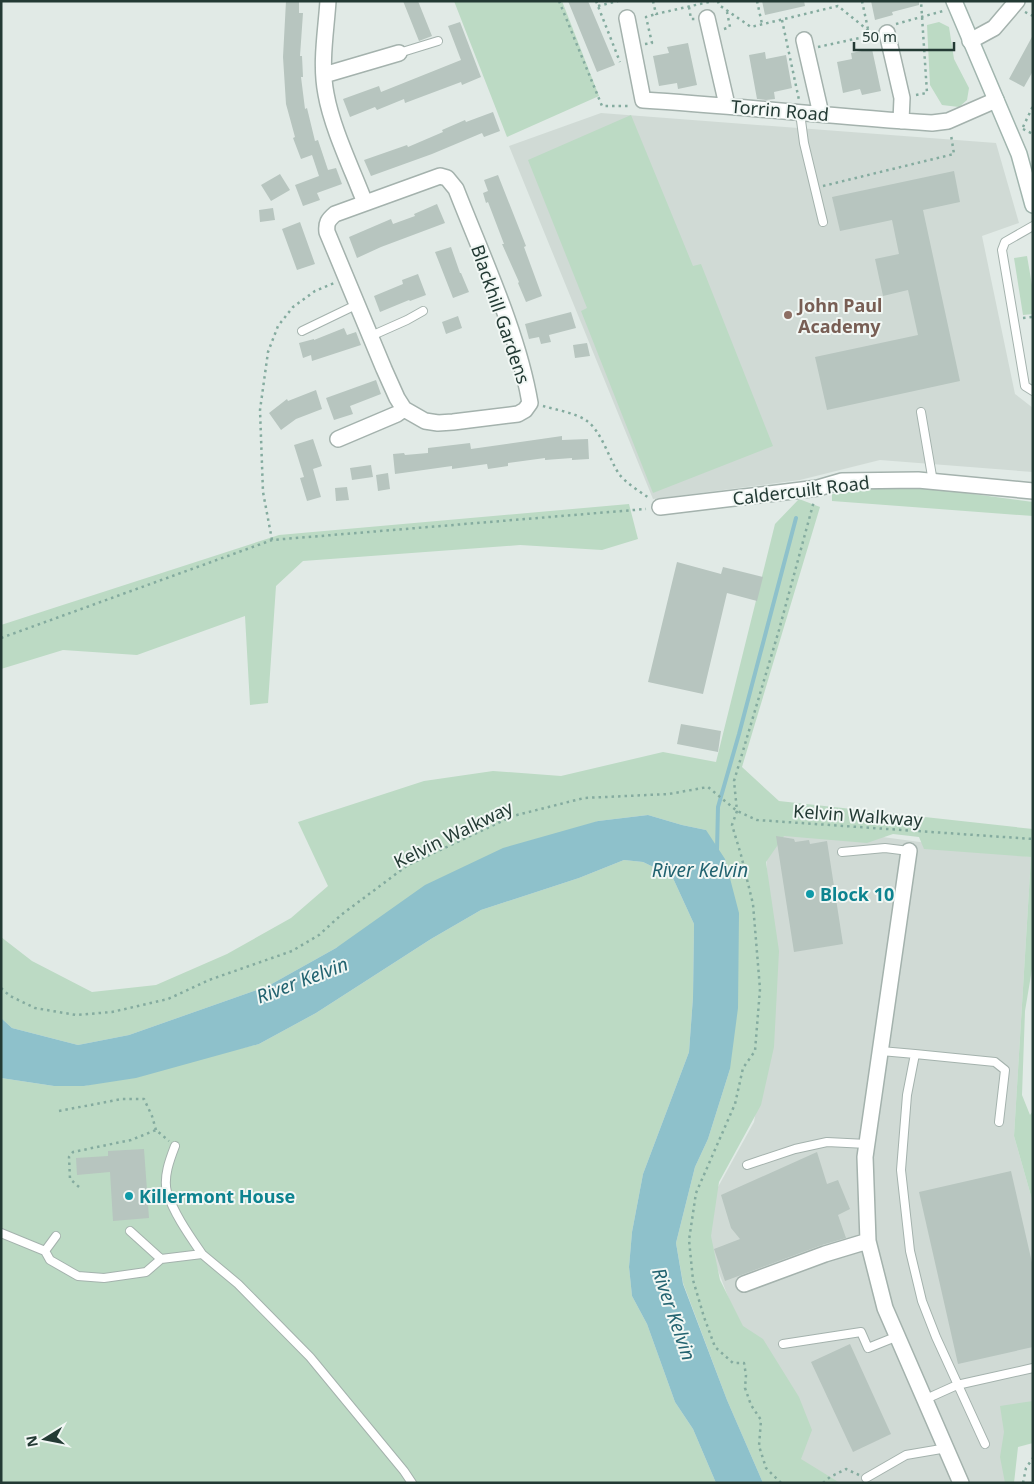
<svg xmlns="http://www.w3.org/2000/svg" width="1034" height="1484" font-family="'Noto Sans',sans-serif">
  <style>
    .built { fill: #d0dad5 }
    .green { fill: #bcdac4 }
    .water { fill: #8ec1cb }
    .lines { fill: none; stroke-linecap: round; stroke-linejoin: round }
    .stream { stroke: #8ec1cb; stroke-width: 4 }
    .building { fill: #b7c5bf }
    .lane-casing { stroke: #a4b2ad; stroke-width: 10 }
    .street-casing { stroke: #a4b2ad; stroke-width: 18 }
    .secondary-casing { stroke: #a1b5ae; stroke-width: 18 }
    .path { stroke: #84ab9f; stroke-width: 2.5; stroke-dasharray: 2.5 4; stroke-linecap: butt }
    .lane { stroke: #fff; stroke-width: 8 }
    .street { stroke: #fff; stroke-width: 15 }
    .secondary { stroke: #fff; stroke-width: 15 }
    .education-dot { fill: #8d6e63; stroke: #f1f7f4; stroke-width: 2 }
    .culture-dot { fill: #0f9aa8; stroke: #f1f7f4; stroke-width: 2 }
    .labels { text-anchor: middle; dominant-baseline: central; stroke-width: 4; stroke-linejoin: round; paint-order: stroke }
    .street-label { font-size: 18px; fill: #233a34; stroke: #f1f7f4 }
    .education-label { font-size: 18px; font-weight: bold; fill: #785e54; stroke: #f1f7f4; text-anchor: start }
    .culture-label { font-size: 18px; font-weight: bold; fill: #0d838f; stroke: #f1f7f4; text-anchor: start }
    .water-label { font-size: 19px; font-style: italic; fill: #226370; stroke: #f1f7f4 }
  </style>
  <rect width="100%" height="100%" fill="#e1eae6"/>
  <path class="built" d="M601,113L996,143L1019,223L982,236L1015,394L1033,408V472L880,460L800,480L653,499L509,146Z
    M764,821L1031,857L1014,1136L1033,1203V1440L1008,1451L1009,1483H790L749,1351L712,1255L708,1205L754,1122L775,999Z"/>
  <path class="green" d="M454,1H562L599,96L507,137Z
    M939,22L949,27L954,59L969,88L967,100L959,107L942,105L930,85L927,25Z
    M631,115L693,266L701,264L773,446L653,493L581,311L587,308L528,160Z
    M1027,256L1033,291V314L1023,315L1014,258Z
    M906,485L1033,502V516L832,501V494Z
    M799,499L820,507L742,767L779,801L1033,829V963L1025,1011L1022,1095L1030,1115L1033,1111V1203L1014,1136L1031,857L924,849L919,837L893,834L867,843L784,836L766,862L779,951L774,1047L761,1105L719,1182L711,1236L720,1280L743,1326L763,1339L799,1397L812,1430L801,1459L840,1483H763L727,1400L683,1283L676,1243L695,1167L708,1139L730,1069L706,830L682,825L648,815L598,821L336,948L268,986L129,1035L78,1045L12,1028L1,1018V937L32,961L92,992L156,985L227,954L291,918L328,886L298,822L424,781L493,771L561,776L663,752L716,762L775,524Z
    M629,504L638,539L602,550L520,545L303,561L276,586L268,703L250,705L245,616L137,655L63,650L1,669V625L279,535Z
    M624,860L643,862L672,876L694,924L693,997L689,1052L643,1174L632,1232L629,1267L632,1296L647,1324L675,1402L693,1429L716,1483H1V1078L54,1086H84L259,1044L316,1013L431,939L481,910L579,878Z
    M1033,1401V1443L1018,1447L1014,1483H1005L1000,1457L1004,1432L1000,1406Z"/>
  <path class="water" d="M648,815L682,825L706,830L725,859L739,913L738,1008L730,1069L708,1139L695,1167L676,1243L683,1284L727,1400L763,1483H716L693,1429L675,1402L647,1324L632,1296L629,1267L632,1232L643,1174L689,1052L693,997L694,924L672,876L643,862L624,860L579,878L481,910L431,939L316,1013L259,1044L136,1078L84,1086H54L1,1078V1018L12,1028L78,1045L129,1035L268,986L336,948L425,885L503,848L598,821Z"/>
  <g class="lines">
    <path class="stream" d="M717,850L718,807L739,734L796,518"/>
  </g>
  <path class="building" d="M286,1H299V13H303L300,56H302L303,77H301L305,109L307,108L315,141L318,140L328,170L336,168L342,184L317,193L320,200L303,206L295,185L319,176L312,155L301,159L293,138L295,137L286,104L283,57Z
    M403,1H418L432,36L419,41Z
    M568,1H588L615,65L597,72Z
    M762,1H804L805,6L765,15Z
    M871,1H919V5L892,12L893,15L875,20Z
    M460,22L481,77L462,85L461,82L405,103L404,99L377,110L375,107L350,117L343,99L379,86L381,92L461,60L448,26Z
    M1033,35V71L1024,87L1009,79Z
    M688,43L697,85L678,89L677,83L659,86L653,56L669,53L667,47Z
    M872,49L881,91L862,95L860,89L843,93L837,62L852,59L851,53Z
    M765,52L766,59L786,55L792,88L774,92L775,99L766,100L757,99L749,55Z
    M493,112L500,131L484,137L482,133L432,154L371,176L364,160L407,145L408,147L443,132L442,130L465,120L466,122Z
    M954,171L960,202L923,210L960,381L827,410L815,357L918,335L908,290L883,296L875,259L899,254L892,220L840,231L832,197Z
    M280,174L290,190L271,201L261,185Z
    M498,175L526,246L524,247L542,296L526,302L518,283L519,282L502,244H504L488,202L486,203L483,193L488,191L484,180Z
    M437,204L445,223L381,247L357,258L349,237L391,219L393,224L415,216L414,214Z
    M273,208L275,220L260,222L259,210Z
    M300,222L315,264L297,270L282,229Z
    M451,247L460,273H461L469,292L453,298L435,252Z
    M418,274L426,295L410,301L409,300L380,312L374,296L403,284L402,280Z
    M571,312L576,328L549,335L551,342L541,344L539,337L529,339L525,324Z
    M458,316L462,328L446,334L442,322Z
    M344,328L347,335L356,332L361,345L312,361L311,355L303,358L299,343L314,339V340Z
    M587,343L590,356L575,358L573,345Z
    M376,380L381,394L350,406L353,414L334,420L326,398Z
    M316,390L322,409L296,419L281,430L269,413L287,399L288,401Z
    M562,436V440L588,439L589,459L572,460V458L545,460V458L508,463V466L488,469L487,464L452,469V466L395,474L393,454L404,453L405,455L428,453V448L470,443L471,449Z
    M313,439L322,466L313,469L321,497L307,501L300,478L304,477L294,445Z
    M371,465L373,477L352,480L350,468Z
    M388,473L390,489L378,491L376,475Z
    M347,487L349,500L336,501L335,488Z
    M677,562L721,574L723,567L763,577L757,601L727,593L703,694L648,682Z
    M681,724L721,731L718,752L677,744Z
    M776,836L794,839L795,842L809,840L810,844L827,841L843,944L794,952Z
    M144,1149L149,1218L113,1221L110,1172L77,1175L76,1158L108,1156V1151Z
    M817,1152L827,1184L838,1180L850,1209L838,1215L846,1238L822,1245L725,1281L714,1249L740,1239L731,1228L721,1195Z
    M1011,1171L1033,1267V1347L958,1364L919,1192Z
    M850,1344L891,1434L853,1452L811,1362Z"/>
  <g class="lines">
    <defs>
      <path id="lane" d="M399,53L438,41
        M800,113L804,143L823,222
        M1033,226L1005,242L1002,250L1025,386L1033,391
        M302,331L358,304
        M371,336L407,320L423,311
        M921,412L933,482
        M842,852L885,848L909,851
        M881,1051L915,1054L907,1095L901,1170L910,1251L922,1301L936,1337L985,1444
        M915,1054L995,1062L1005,1070L999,1122
        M175,1146C170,1159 163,1177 167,1192C174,1214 189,1235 202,1254
        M747,1165L795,1149L827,1142L867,1144
        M130,1231L161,1259L202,1254L238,1284L310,1357L404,1471L412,1483
        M1,1233L45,1251
        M56,1236L45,1251L50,1260L78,1276L104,1278L146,1272L161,1259
        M783,1344L861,1332L868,1348L898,1336
        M926,1399L957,1385L1033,1368
        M866,1478L906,1455L947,1448"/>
      <path id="street" d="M328,1C326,32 320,63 326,94C332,128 352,169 365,203
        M627,18L643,100C740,106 836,117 932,123L948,121L996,100
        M707,18L727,105
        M887,33L902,98L901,121
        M804,40L821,114
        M970,41L994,28L1017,1
        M324,75L399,53
        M440,176L447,178L456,189C482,256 518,332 530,403L525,410L518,414L453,422L438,423L425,421L404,409L397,398L384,369L327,232C326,223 328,220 335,214Z
        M338,439L397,414L404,409
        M660,507L818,488L842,481L918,480L1033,491
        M909,851L865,1157L868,1241L885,1308L961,1483
        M744,1284L825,1254L868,1241"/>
      <path id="secondary" d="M954,1L1019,154L1033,205"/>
    </defs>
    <use href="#lane" class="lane-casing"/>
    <use href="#street" class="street-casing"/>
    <use href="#secondary" class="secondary-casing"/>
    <path class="path" d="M559,1L602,106H630
      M596,1L620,62
      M653,1L656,14L713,1
      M718,1L719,5L751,27L838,6L869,31
      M757,1L762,24
      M862,1L868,29
      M598,6L618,1
      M689,7L691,19H695
      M1025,12L1033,16
      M782,20L799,100
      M896,24L943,11
      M724,29L730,27L727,12
      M645,44L652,43L646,17L656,14
      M818,47L864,37L868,31
      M916,95L927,93L921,1
      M1023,127L1033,106
      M1023,129L1033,134
      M823,186L954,154L951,135
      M1023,318L1033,317
      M543,406C557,410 576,413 587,421C602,432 609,459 619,474C627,484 639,491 649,498
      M272,540L263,492L260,410L268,352L278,326L293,307L315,291L334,283
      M1,638L272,540L646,509
      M1,988L10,996L35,1008L76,1015L112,1012L168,999L209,980L292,951L319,935L341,915L408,865L513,816L584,798L669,794L708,787L737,811L757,820L1033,839
      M59,1111L122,1099H144L152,1116L156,1130
      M79,1187L70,1179L69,1157L73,1152L131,1140L156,1130L169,1141
      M781,1483L766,1468L759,1446L761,1420L751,1405L745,1388L746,1375L744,1363H733L715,1347L704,1317L693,1280L689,1240L696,1193L735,1104L743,1068L755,1051L760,989L753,904L741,855L732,825L737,811L734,781L779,630L814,501
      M823,1483L830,1477L846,1469L859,1475
      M1023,1483L1026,1468L1033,1458"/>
    <use href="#lane" class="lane"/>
    <use href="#street" class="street"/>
    <use href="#secondary" class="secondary"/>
  </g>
  <circle class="education-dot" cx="788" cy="315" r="5"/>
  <g class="culture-dot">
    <circle cx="810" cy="894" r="5"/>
    <circle cx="129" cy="1196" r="5"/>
  </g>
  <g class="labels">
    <g class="street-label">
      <text transform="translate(780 110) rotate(5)">Torrin Road</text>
      <text transform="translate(501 314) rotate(71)">Blackhill Gardens</text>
      <text transform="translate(801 490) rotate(-7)">Caldercuilt Road</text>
      <text transform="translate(858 815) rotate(4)">Kelvin Walkway</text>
      <text transform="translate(453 834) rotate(-26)">Kelvin Walkway</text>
    </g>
    <g class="education-label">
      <text x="798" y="305">John Paul<tspan x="798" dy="21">Academy</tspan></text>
    </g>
    <g class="culture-label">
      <text x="820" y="894">Block 10</text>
      <text x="139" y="1196">Killermont House</text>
    </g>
    <g class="water-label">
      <text x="700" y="870">River Kelvin</text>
      <text transform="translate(302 980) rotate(-21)">River Kelvin</text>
      <text transform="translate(674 1314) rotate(71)">River Kelvin</text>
    </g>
  </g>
  <rect width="1034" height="1484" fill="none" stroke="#233a34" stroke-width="5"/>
  <g transform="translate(45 1439) rotate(260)" stroke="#f1f7f4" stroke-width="4" paint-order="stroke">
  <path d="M0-4L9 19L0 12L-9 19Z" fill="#233a34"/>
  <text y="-8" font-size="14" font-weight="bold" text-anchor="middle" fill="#233a34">N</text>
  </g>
  <path d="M854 42v8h100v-8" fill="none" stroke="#233a34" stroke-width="2.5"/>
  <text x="862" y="42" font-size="15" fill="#233a34" stroke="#f1f7f4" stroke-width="4" paint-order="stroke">50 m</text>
</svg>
